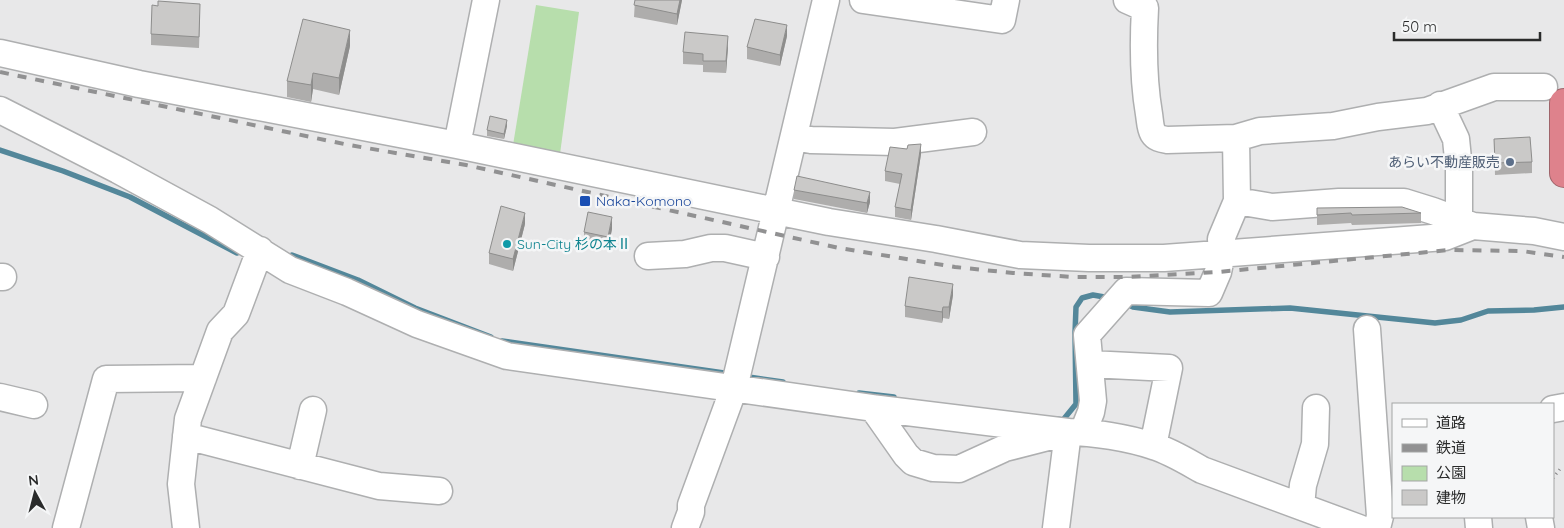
<svg xmlns="http://www.w3.org/2000/svg" width="1564" height="528" font-family="Quicksand,'Noto Sans JP',sans-serif">
  <style>
    .green { fill: #b7deac }
    .lines { fill: none; stroke-linecap: round; stroke-linejoin: round }
    .stream { stroke: #53879a; stroke-width: 5.5 }
    .minor-casing { stroke: #aeafb0; stroke-width: 29 }
    .highway-casing { stroke: #9f646a; stroke-width: 30 }
    .path { stroke: #808081; stroke-width: 3; stroke-dasharray: 1 4; stroke-linecap: butt }
    .minor { stroke: #fff; stroke-width: 26 }
    .highway { stroke: #de828c; stroke-width: 28 }
    .rail { stroke: #919192; stroke-width: 4; stroke-dasharray: 9 9; stroke-linecap: butt }
    .wall { fill: #aeadac }
    .shaded-wall { fill: #8d8d8c }
    .building { fill: #cac9c8; stroke: #8d8d8c }
    .service-dot { fill: #5c6f8a; stroke: #f5f6f7; stroke-width: 2 }
    .transit-dot { fill: #1a4fb4; stroke: #f5f6f7; stroke-width: 2 }
    .culture-dot { fill: #0f9aa8; stroke: #f5f6f7; stroke-width: 2 }
    .labels { text-anchor: middle; dominant-baseline: central; stroke-width: 5; stroke-linejoin: round; paint-order: stroke }
    .service-label { font-size: 14px; fill: #4e5e75; stroke: #f5f6f7; text-anchor: end }
    .transit-label { font-size: 14px; fill: #164399; stroke: #f5f6f7; text-anchor: start }
    .culture-label { font-size: 14px; fill: #0d838f; stroke: #f5f6f7; text-anchor: start }
  </style>
  <rect width="100%" height="100%" fill="#e8e8e9"/>
  <path class="green" d="M536,5L579,12L560,154L513,145Z"/>
  <g class="lines">
    <path class="stream" d="M0,150L63,171L130,197L237,253
      M292,255L358,280L415,308L491,337
      M1124,303L1133,307L1170,312L1290,308L1435,323L1461,320L1488,311L1534,310L1564,307
      M502,341L731,374
      M742,376L783,382
      M859,393L894,397
      M1057,419L1063,420L1076,404L1075,333L1076,307L1082,298L1093,295L1110,298"/>
    <defs>
      <path id="minor" d="M863,0L1002,20L1006,0
        M1127,0L1145,8C1143,44 1143,79 1149,114C1150,120 1150,128 1153,133C1156,138 1161,139 1167,140L1236,138
        M0,53L139,84L457,145L829,222L936,239L1020,255L1089,258H1164L1445,237L1473,226L1534,231L1564,237
        M1440,105L1456,139L1459,169V221
        M0,110L118,170L210,220L290,270L347,292L417,324L507,356L873,408L1068,432C1093,432 1129,438 1153,446C1170,451 1186,461 1202,470L1359,528
        M794,137L811,140L895,142L973,132
        M457,145L486,0
        M1237,201L1272,207L1339,202H1404L1433,211L1473,226
        M648,256L685,254L711,248H725L766,257
        M0,277H3
        M1367,329L1380,516L1377,528
        M1090,364L1169,368L1153,446
        M0,397L34,405
        M873,408L906,455L913,462L933,468L959,469L1005,448L1052,436
        M1553,409L1564,407
        M1083,432L1091,412L1093,401L1087,335L1126,291L1209,293L1218,272L1222,253L1221,239L1237,201L1236,138L1260,131L1333,126L1378,117L1427,111L1494,87H1544
        M186,436L379,486L439,491
        M300,466L313,410
        M1301,506L1303,485L1315,444L1316,408
        M1478,517L1479,528
        M1539,517L1541,528
        M66,528L106,379L203,378
        M186,528L181,484L188,419L220,331L236,314L260,250
        M685,528L691,512V505L734,388L826,0
        M1056,528L1068,432"/>
      <path id="highway" d="M1564,103V173"/>
    </defs>
    <use href="#minor" class="minor-casing"/>
    <use href="#highway" class="highway-casing"/>
    <path class="path" d="M1553,478L1560,469"/>
    <use href="#minor" class="minor"/>
    <use href="#highway" class="highway"/>
    <path class="rail" d="M0,72L349,145L466,165L839,248L955,267L1013,273L1073,277H1125L1218,272L1449,250L1522,251L1564,257"/>
  </g>
  <path class="wall" d="M635,0H682L677,25L634,17Z
    M200,15L199,48L151,45V34Z
    M787,36L780,66L747,59V47Z
    M350,46L339,95L313,89L311,102L287,97V81Z
    M728,47L726,73L703,72V65L683,64V52Z
    M507,126L504,139L487,136V130Z
    M1494,139L1532,162V173L1495,175Z
    M921,154L911,220L895,217V207L900,184L885,181V171Z
    M794,190L870,202L867,213L794,199Z
    M1317,208L1421,213V223L1352,225L1351,223L1317,225Z
    M525,224L513,271L489,264V253Z
    M612,229L608,249L584,243V232Z
    M953,295L949,319L943,318L942,323L905,317V306Z"/>
  <path class="shaded-wall" d="M680,0H682L677,25V14Z
    M787,25V36L780,66V55Z
    M350,30V46L339,95V78Z
    M728,36V47L726,73V61Z
    M313,73V89L311,102V85Z
    M507,120V126L504,139V134Z
    M921,144V154L911,220V210Z
    M870,192V202L867,213V203Z
    M525,213V224L513,271V259Z
    M612,217V229L608,249V237Z
    M953,284V295L949,319V307Z
    M943,307V318L942,323V312Z"/>
  <path class="building" d="M635,0H680L677,14L634,5Z
    M158,1L200,4L199,37L151,34L152,5L158,6Z
    M303,19L350,30L339,78L313,73L311,85L287,81Z
    M755,19L787,25L780,55L747,47Z
    M685,32L728,36L726,61H703V54L683,52Z
    M490,116L507,120L504,134L487,130Z
    M1530,137L1532,162L1495,163L1494,139Z
    M921,144L911,210L895,207L902,174L885,171L890,147L907,149L908,145Z
    M797,176L870,192L867,203L794,190Z
    M501,206L525,213L513,259L489,253Z
    M1402,207L1421,213L1352,215L1351,213L1317,215V208Z
    M588,212L612,217L608,237L584,232Z
    M909,277L953,284L949,307H943L942,312L905,306Z"/>
  <circle class="service-dot" cx="1510" cy="162" r="5"/>
  <rect class="transit-dot" x="579" y="195" width="12" height="12" rx="2.5"/>
  <circle class="culture-dot" cx="507" cy="244" r="5"/>
  <g class="labels">
    <g class="service-label">
      <text x="1500" y="162">あらい不動産販売</text>
    </g>
    <g class="transit-label">
      <text x="596" y="201">Naka-Komono</text>
    </g>
    <g class="culture-label">
      <text x="517" y="244">Sun-City 杉の本Ⅱ</text>
    </g>
  </g>
  <rect x="1392" y="403" width="162" height="115" fill="#f5f6f7" stroke="#a4a5a5"/>
  <rect x="1402" y="419" width="25" height="8" fill="#ffffff" stroke="#a4a5a5"/>
  <text x="1436" y="428" font-size="15" fill="#2a2b2b">道路</text>
  <rect x="1402" y="444" width="25" height="8" fill="#919192" stroke="#a4a5a5"/>
  <text x="1436" y="453" font-size="15" fill="#2a2b2b">鉄道</text>
  <rect x="1402" y="466" width="25" height="15" fill="#b7deac" stroke="#a4a5a5"/>
  <text x="1436" y="478" font-size="15" fill="#2a2b2b">公園</text>
  <rect x="1402" y="490" width="25" height="15" fill="#cac9c8" stroke="#a4a5a5"/>
  <text x="1436" y="503" font-size="15" fill="#2a2b2b">建物</text>
  <g transform="translate(35 493) rotate(353)" stroke="#f5f6f7" stroke-width="4" paint-order="stroke">
  <path d="M0-4L9 19L0 12L-9 19Z" fill="#2a2b2b"/>
  <text y="-8" font-size="14" font-weight="bold" text-anchor="middle" fill="#2a2b2b">N</text>
  </g>
  <path d="M1394 32v8h146v-8" fill="none" stroke="#2a2b2b" stroke-width="2.5"/>
  <text x="1402" y="32" font-size="15" fill="#2a2b2b" stroke="#f5f6f7" stroke-width="4" paint-order="stroke">50 m</text>
</svg>
